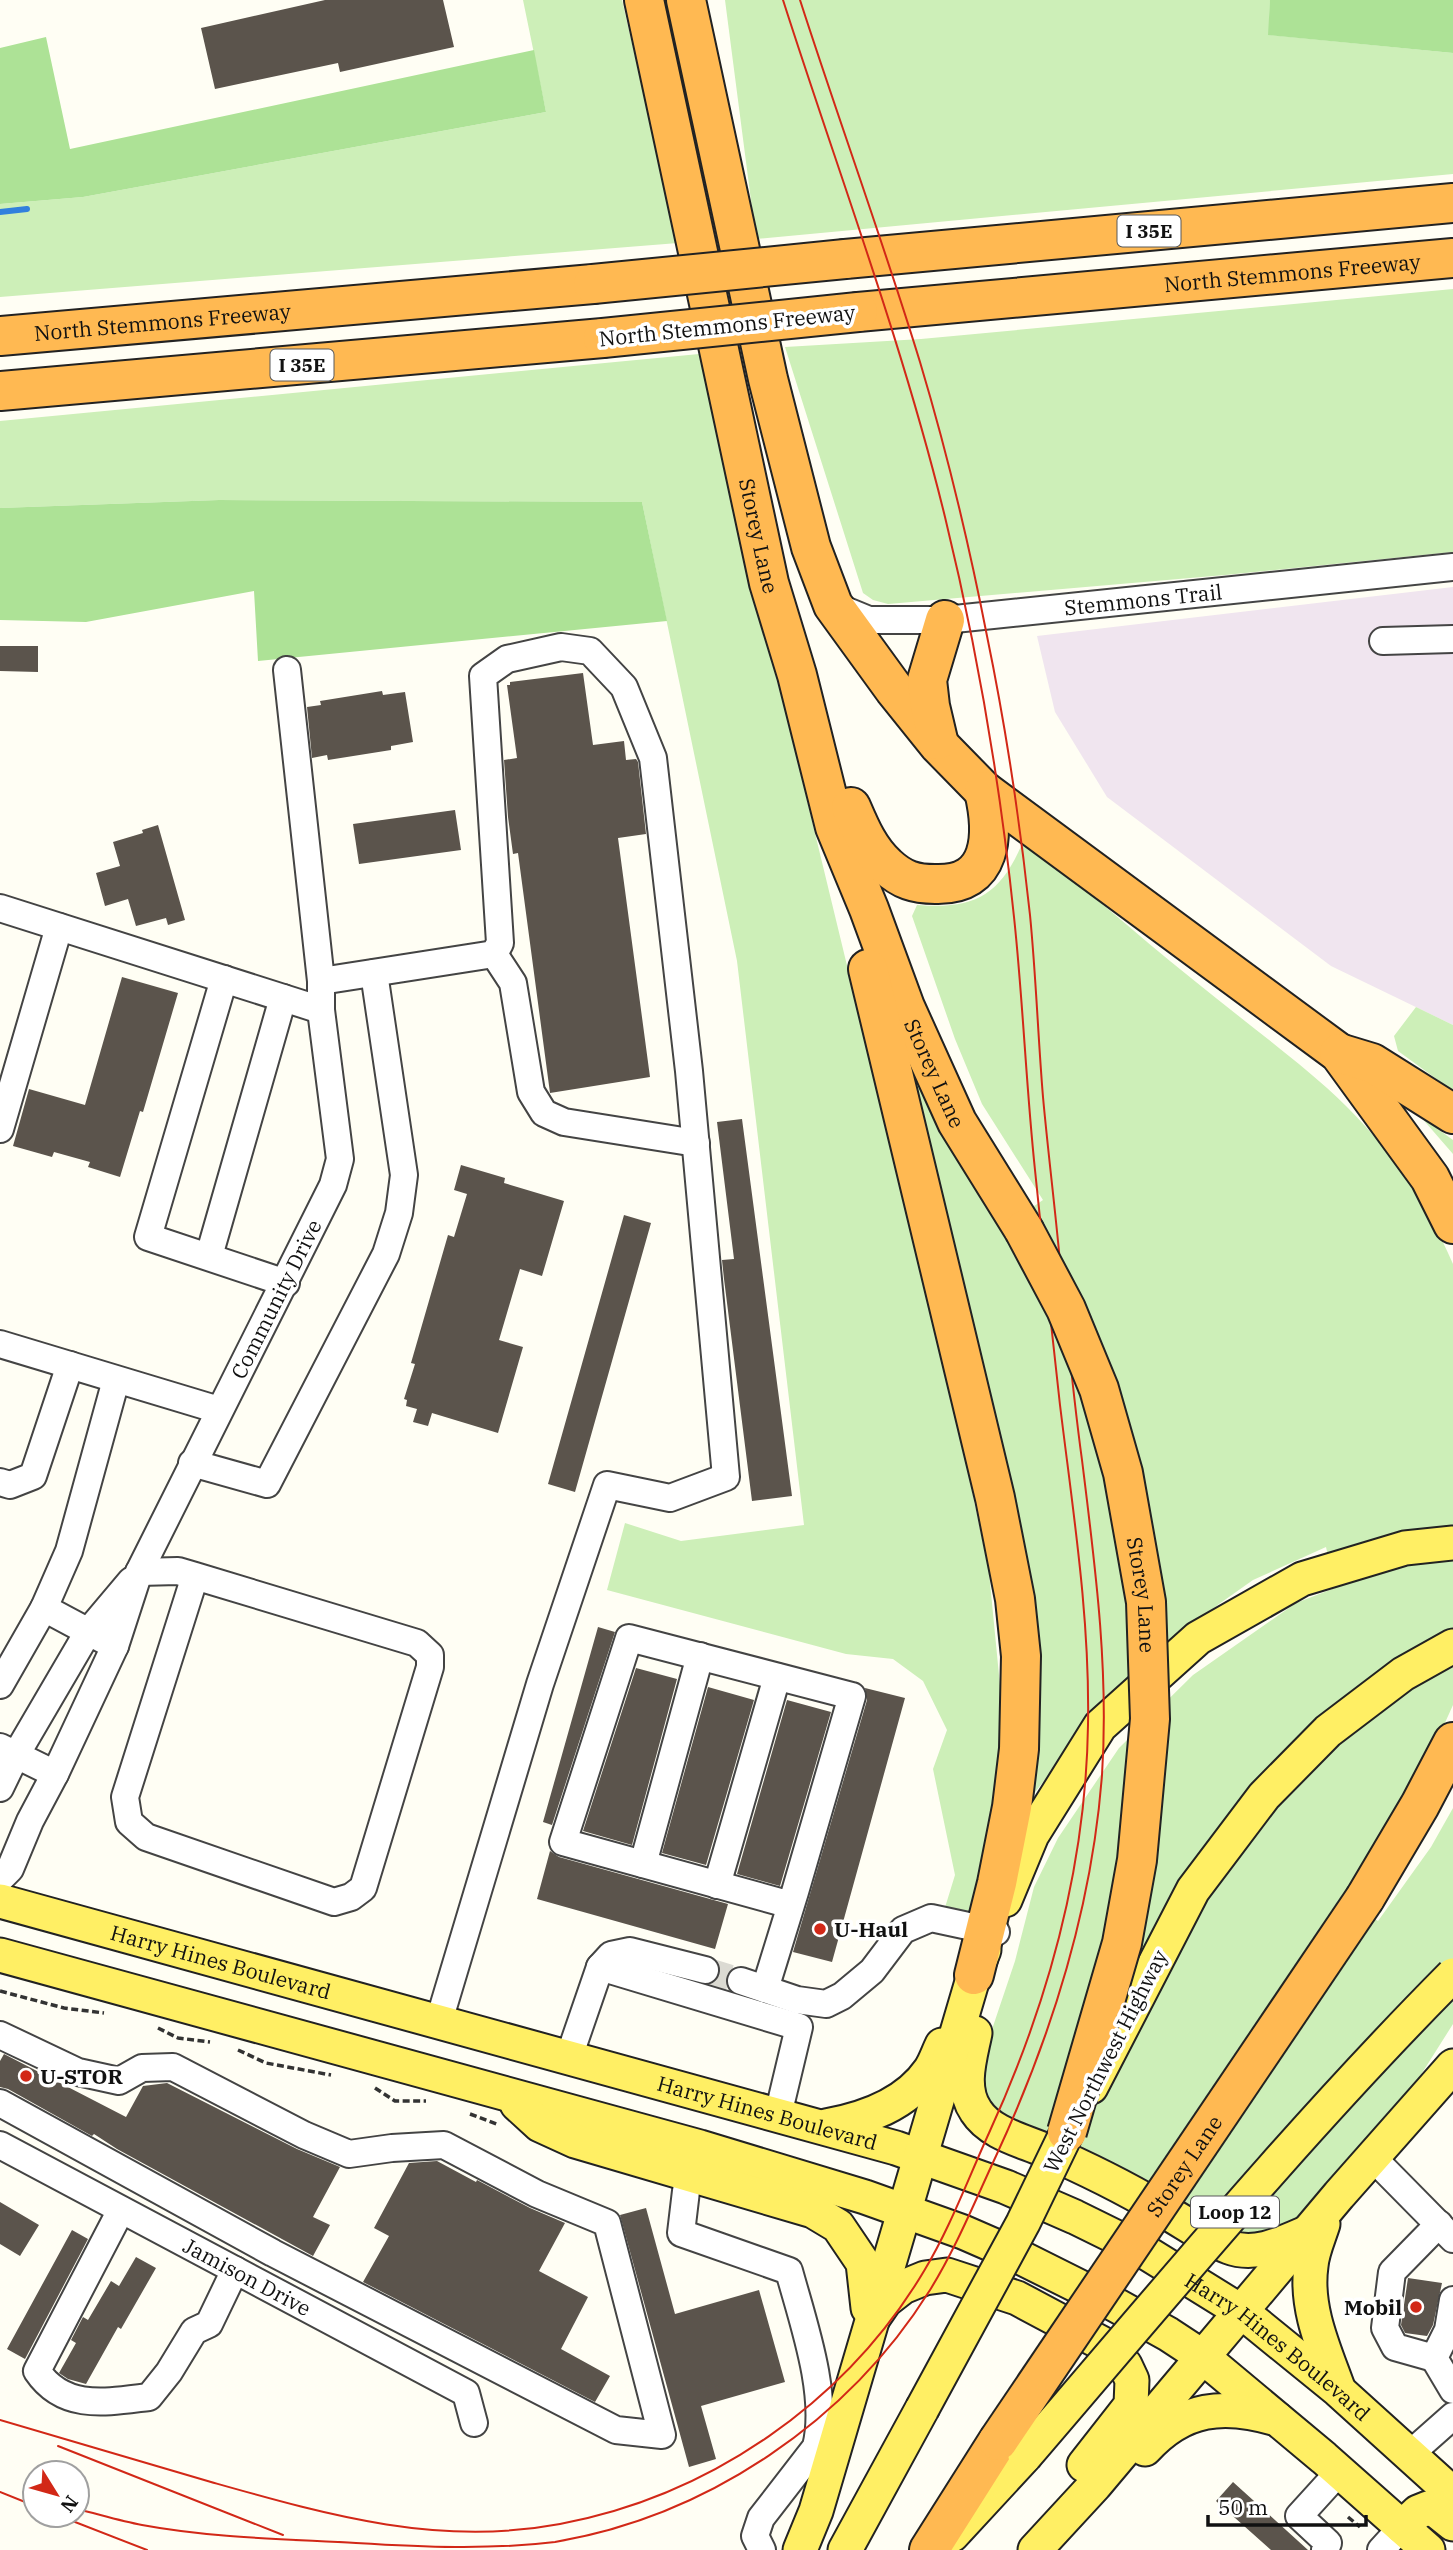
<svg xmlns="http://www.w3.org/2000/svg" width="1453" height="2550" font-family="'IBM Plex Serif',serif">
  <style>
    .industrial { fill: #f0e5ef }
    .green { fill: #cdefb8 }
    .forest { fill: #ade296 }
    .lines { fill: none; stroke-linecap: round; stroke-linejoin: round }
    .stream { stroke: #3180dd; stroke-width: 6 }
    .building { fill: #5b544c }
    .minor-tunnel { stroke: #dbdad2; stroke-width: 26; stroke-dasharray: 26 13; stroke-linecap: butt }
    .minor-casing { stroke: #444; stroke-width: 30 }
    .major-casing { stroke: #222; stroke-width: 37 }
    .highway-casing { stroke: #222; stroke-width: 42 }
    .path { stroke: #333; stroke-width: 3.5; stroke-dasharray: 7 3.5; stroke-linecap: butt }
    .minor { stroke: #fff; stroke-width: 26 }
    .major { stroke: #ffef64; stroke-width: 33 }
    .highway { stroke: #ffb952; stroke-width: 38 }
    .tram { stroke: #d22817; stroke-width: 2 }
    .major-bridge-casing { stroke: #222; stroke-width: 37; stroke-linecap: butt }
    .highway-bridge-casing { stroke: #222; stroke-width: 42; stroke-linecap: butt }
    .major-bridge { stroke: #ffef64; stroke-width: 33 }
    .highway-bridge { stroke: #ffb952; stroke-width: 38 }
    .poi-dot { fill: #d22817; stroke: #fff; stroke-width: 2.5 }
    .labels { text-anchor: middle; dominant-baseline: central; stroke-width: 7; stroke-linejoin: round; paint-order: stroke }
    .shield { fill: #fff; stroke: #585858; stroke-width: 2 }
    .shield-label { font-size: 19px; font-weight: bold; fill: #111 }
    .street-label { font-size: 21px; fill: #111; stroke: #fff }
    .poi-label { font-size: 21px; font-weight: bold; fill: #111; stroke: #fff; text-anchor: start }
  </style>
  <rect width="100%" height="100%" fill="#fffef4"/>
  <path class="industrial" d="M1453,587V1025L1331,966L1107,797L1055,712L1037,636Z"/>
  <path class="green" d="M523,0H622L678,243L0,297V204L83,197L546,112Z
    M725,0H1270L1269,35L1453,53V174L756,239Z
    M1453,289V552L1225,575L888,604L873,600L863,593L785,347L921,339Z
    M699,354L958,1424L989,1572L1001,1696L998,1798L989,1855L969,1914H943L955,1875L933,1769L947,1730L923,1681L893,1659L846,1654L607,1590L625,1523L681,1541L804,1525L737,961L642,502L219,500L0,508V421Z
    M1024,839C1080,884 1135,933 1191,978C1236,1015 1284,1050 1327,1088C1381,1136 1425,1198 1453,1264V1705L1420,1778L1376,1852L1342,1896L1378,1921L1431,1847L1453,1808V2024L1410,2092L1327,2194L1290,2224L1256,2240L995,2110L986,2097L980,2065L1015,1961L1034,1887L1058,1838L1119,1748L1193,1675L1296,1603L1335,1588L1326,1547L1253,1580L1219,1604L1131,1676L1118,1688L1020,1811L1031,1766L910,1068H915L1006,1225L1043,1200L982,1104L955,1039L912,916L917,905C976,910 1002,894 1024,839Z
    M1416,1007L1453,1025V1091L1398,1051L1394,1036Z
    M1420,1116L1453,1140V1154Z"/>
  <path class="forest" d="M1270,0H1453V53L1268,35Z
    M46,37L70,149L534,50L546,112L83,197L0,204V48Z
    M219,500L642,502L667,621L258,661L254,591L86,622L0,620V508Z"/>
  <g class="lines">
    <path class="stream" d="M0,212L27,209"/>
  </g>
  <path class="building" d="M325,0H443L454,47L340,72L338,63L215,89L201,28Z
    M0,646H38V672L0,671Z
    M583,673L593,745L624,741L626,760L636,759L638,762L646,834L618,838L650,1077L550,1093L518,853L513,854L508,817L504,760L517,758L507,685H510V682Z
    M382,691L383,695L405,692L413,742L391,746V750L328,760L327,755L312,758L307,707L321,705L320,701Z
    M455,810L461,850L359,864L353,824Z
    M158,825L185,920L168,925L166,918L136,926L128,899L105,906L96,873L120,866L113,842L143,833L142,830Z
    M122,977L178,993L143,1112L140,1111L120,1177L88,1167L90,1162L54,1152L52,1157L13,1146L29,1089L85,1105Z
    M742,1119L792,1496L752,1501L724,1279L722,1260L734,1259L717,1122Z
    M461,1165L505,1178L504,1183L564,1201L542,1276L520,1269L499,1340L523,1347L498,1433L432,1413L428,1426L413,1422L417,1409L406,1406L407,1400L404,1399L415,1364L411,1363L448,1235L454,1237L467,1194L454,1190Z
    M624,1215L651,1223L575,1492L548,1484Z
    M598,1627L615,1632L552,1825L543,1822Z
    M636,1668L677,1679L632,1845L583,1831Z
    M708,1687L754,1700L706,1865L662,1853Z
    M865,1688L905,1698L832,1962L793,1952L867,1700Z
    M787,1700L831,1712L780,1886L737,1874Z
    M550,1851L559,1857L728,1904L715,1949L537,1899Z
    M4,2054L126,2117L143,2086L167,2083L297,2149L340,2167L313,2217L330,2225L313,2256L117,2149L94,2134L92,2136L8,2089L0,2087V2061Z
    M437,2161L476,2182L477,2180L530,2208L565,2223L539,2271L588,2297L561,2349L610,2376L595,2402L363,2282L389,2236L374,2228L409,2163Z
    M0,2202L39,2225L20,2256L0,2244Z
    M646,2208L675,2314L759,2290L785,2382L701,2406L716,2459L689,2467L620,2215Z
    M72,2230L88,2239L25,2359L7,2349Z
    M136,2257L156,2268L121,2329L118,2327L86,2384L68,2379L59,2373L76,2343L71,2340L83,2317L88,2320L111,2281L119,2286Z
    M1408,2278L1442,2283L1433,2325L1427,2336L1405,2333L1401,2325Z
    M1233,2482L1308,2550H1271L1216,2501Z"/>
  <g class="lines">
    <path class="minor-tunnel" d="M705,1970L741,1981"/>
    <defs>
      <g id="minor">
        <path id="s1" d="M835,606L869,620H945L1453,567"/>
        <path d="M1383,641L1453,639"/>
        <path d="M0,908L321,1010"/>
        <path d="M494,954L513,983L531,1092L544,1113L564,1122L696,1143"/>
        <path d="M224,979L148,1237L286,1283"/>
        <path d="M321,981L494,954L500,943L483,676L507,659L561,647L590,651L624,687L653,758L689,1071L726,1477L670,1498L607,1485L540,1684L439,2021"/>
        <path d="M0,1129L59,927"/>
        <path d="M209,1256L283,998"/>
        <path d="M0,1344L219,1410"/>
        <path d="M192,1463L267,1484L386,1254L399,1213L404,1175L374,973"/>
        <path d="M0,1482L10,1485L33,1476L70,1365"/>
        <path d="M139,1572L178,1571L195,1576L417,1643L430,1655V1667L363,1888L351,1897L334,1902L146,1837L129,1822L125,1797L195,1576"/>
        <path d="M115,1646L44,1608L69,1551L116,1380"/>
        <path d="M0,1685L44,1608"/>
        <path d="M0,1747L55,1774"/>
        <path d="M0,1788L16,1755L88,1632L131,1581"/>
        <path d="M643,1864L700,1656"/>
        <path id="s2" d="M0,1879L10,1869L30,1821L55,1774L115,1646L139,1572L333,1185L340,1159L321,1010V981L287,670"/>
        <path d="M717,1885L777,1677"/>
        <path d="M600,1967L611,1955L630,1951L705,1970"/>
        <path d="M741,1981L797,2000L826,2004L842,1996L872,1971L903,1930L931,1918L996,1932"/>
        <path d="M765,1989L791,1905L795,1892L852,1696L629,1638L563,1842L791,1905"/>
        <path d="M0,2035L78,2072L119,2081L142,2068L173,2067L304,2135L349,2154L392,2148L444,2145L537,2194L607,2223L662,2435L616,2430L273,2253L0,2103"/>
        <path d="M569,2057L600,1967L799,2027L778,2115"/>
        <path id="s3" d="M0,2145L466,2393L474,2423"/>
        <path d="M1373,2158L1453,2239"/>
        <path d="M696,2159L686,2191L681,2233L789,2271C803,2322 829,2395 816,2447L761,2518L755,2536L762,2550"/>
        <path d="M121,2210L37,2371C64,2411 107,2402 149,2397L169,2372L194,2331L209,2324L235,2270"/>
        <path d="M1453,2300L1448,2330L1434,2358L1453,2390"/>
        <path d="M1434,2358L1395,2347L1385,2328L1392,2272L1439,2224"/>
        <path d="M1410,2454L1453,2416"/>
        <path d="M1325,2550L1328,2543L1299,2516L1339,2472"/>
        <path d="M1381,2550L1402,2527"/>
      </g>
      <g id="major">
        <path d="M1005,1900L1032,1835L1100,1726L1198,1638L1302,1579L1405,1548L1453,1543"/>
        <path id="s4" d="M0,1901L896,2148L1006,2187L1075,2217L1142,2250L1242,2312L1338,2390L1453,2494"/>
        <path d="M0,1955L700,2147L865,2197L963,2232L1018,2256L1114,2304L1168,2334L1203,2357L1324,2458L1428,2550"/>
        <path d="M975,2033C970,2058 960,2088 976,2111C990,2133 1021,2140 1044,2150C1083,2167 1122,2186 1159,2208C1180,2219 1208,2240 1229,2247C1255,2257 1283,2243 1306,2233"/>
        <path d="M1091,2087L1193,1890L1264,1796L1328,1731L1403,1674L1453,1646"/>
        <path d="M517,2104L540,2125L575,2141L813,2211L838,2226L863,2263L868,2308"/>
        <path d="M826,2126C865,2119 906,2105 930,2070C935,2063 938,2053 942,2045"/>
        <path d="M1323,2224C1319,2237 1312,2252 1311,2266C1305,2308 1324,2349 1338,2388"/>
        <path d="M874,2317L885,2301L903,2287L925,2278L947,2275L1017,2298L1105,2345L1125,2365L1132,2380L1131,2405L1084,2465"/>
        <path d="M1145,2449C1183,2407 1224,2403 1277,2419"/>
        <path d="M1402,2527L1418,2512L1428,2508L1438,2512L1453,2524"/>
        <path d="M952,2535L1025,2456"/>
        <path d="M800,2550L816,2511L974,1975L984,1950"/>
        <path d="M845,2550L922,2409"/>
        <path d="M1035,2550L1095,2485L1339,2195L1453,2066"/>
      </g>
      <g id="highway">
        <path id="s5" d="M644,0L769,583L797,675L835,827L869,909L905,1007L957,1122L1024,1230"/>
        <path d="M686,0L768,379L811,547L833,605L894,689L939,745L984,791L1339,1053L1430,1178L1453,1224"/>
        <path d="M845,259L1453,203"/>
        <path id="s6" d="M858,312L1453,258"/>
        <path id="s7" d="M0,336L593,284"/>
        <path d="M0,391L603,338"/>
        <path d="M938,740L930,706L927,680L945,620"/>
        <path d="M851,807C860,828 869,850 887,866C902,880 915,884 935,884C994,886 994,834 984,791"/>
        <path d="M868,969L995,1498L1015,1599L1021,1656L1019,1749L1012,1807L997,1883L974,1975"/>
        <path d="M1339,1053L1372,1063L1453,1114"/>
        <path d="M1365,1898L1420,1805L1453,1742"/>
        <path d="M929,2550L998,2441"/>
      </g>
    </defs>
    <use href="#minor" class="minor-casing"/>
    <use href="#major" class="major-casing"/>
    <use href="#highway" class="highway-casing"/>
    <path class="path" d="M0,1991L64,2008L104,2013
      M158,2028L178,2038L210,2042
      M238,2050L266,2063L331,2075
      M375,2088L395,2101H426
      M470,2114L499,2125
      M1348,2517L1360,2527"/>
    <use href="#minor" class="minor"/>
    <use href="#major" class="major"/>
    <use href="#highway" class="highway"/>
    <path class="tram" d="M0,2420C70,2441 141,2461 211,2482C328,2515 438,2547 560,2524C710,2496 846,2402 924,2271C950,2228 968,2179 989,2133C1048,2004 1086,1867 1088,1725C1090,1617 1073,1512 1060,1405C1051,1327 1043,1248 1035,1170C1026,1085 1023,1001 1014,917C1000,782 977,648 945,517C902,341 838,172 783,0
      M58,2446L283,2535
      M0,2492L35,2506
      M77,2509C98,2514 120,2521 142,2525C212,2538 285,2539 356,2543C422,2547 490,2550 555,2542C708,2516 848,2421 930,2290C956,2248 975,2201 996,2156C1052,2035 1092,1908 1102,1775C1109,1669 1095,1565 1082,1460C1073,1395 1067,1329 1060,1262C1055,1207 1048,1152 1043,1097C1038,1037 1036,976 1030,915C1020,822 1006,728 987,636C969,544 947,452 920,362C883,241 839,121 800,0
      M57,2515L147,2550"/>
    <defs>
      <path id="major-bridge" d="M922,2409L1023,2223L1067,2132
        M1025,2456C1165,2293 1302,2127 1453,1975"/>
      <g id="highway-bridge">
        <path d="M593,284L845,259"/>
        <path d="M603,338L858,312"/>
        <path id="s8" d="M1024,1230L1066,1309L1099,1389L1123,1473L1146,1602L1150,1719L1137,1860L1122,1943L1067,2132"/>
        <path id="s9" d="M998,2441L1365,1898"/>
      </g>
    </defs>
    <use href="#major-bridge" class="major-bridge-casing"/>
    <use href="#highway-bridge" class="highway-bridge-casing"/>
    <use href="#major-bridge" class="major-bridge"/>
    <use href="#highway-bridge" class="highway-bridge"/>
  </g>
  <g class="poi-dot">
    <circle cx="820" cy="1929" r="7"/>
    <circle cx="26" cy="2076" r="7"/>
    <circle cx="1416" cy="2307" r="7"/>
  </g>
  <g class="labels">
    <g class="shield">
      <rect x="1117.5" y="215.5" width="63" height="31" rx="5"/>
      <rect x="270.5" y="349.5" width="63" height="31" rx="5"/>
      <rect x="1191" y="2196.5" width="88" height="31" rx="5"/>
    </g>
    <g class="shield-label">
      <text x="1149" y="231">I 35E</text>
      <text x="302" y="365">I 35E</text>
      <text x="1235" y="2212">Loop 12</text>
    </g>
    <g class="street-label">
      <text stroke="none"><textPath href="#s6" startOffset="436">North Stemmons Freeway</textPath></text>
      <text stroke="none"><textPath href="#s7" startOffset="163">North Stemmons Freeway</textPath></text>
      <text transform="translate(727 325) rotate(-6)">North Stemmons Freeway</text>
      <text stroke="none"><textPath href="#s5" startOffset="548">Storey Lane</textPath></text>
      <text stroke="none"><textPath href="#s1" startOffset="312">Stemmons Trail</textPath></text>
      <text stroke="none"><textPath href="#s5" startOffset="1115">Storey Lane</textPath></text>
      <text stroke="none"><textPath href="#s2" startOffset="644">Community Drive</textPath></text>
      <text stroke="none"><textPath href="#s8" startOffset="387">Storey Lane</textPath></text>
      <text stroke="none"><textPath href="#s4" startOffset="229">Harry Hines Boulevard</textPath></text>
      <text transform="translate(1105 2061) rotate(-63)">West Northwest Highway</text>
      <text stroke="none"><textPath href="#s4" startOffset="796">Harry Hines Boulevard</textPath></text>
      <text stroke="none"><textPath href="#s9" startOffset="332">Storey Lane</textPath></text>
      <text stroke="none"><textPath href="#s3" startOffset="280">Jamison Drive</textPath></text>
      <text stroke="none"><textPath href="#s4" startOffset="1363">Harry Hines Boulevard</textPath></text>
    </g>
    <g class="poi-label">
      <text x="834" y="1929">U-Haul</text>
      <text x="40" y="2076">U-STOR</text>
      <text x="1402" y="2307" text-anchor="end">Mobil</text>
    </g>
  </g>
  <g transform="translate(56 2494) rotate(127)"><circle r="33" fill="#ffffff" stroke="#a0a0a0" stroke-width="2"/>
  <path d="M0-5L12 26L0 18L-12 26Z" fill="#d22817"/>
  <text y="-10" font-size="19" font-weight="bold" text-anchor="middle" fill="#111111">N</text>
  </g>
  <path d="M1208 2515v10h158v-10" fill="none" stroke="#111111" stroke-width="3.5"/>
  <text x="1218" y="2515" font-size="21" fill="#111111" stroke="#ffffff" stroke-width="5" paint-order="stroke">50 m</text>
</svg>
